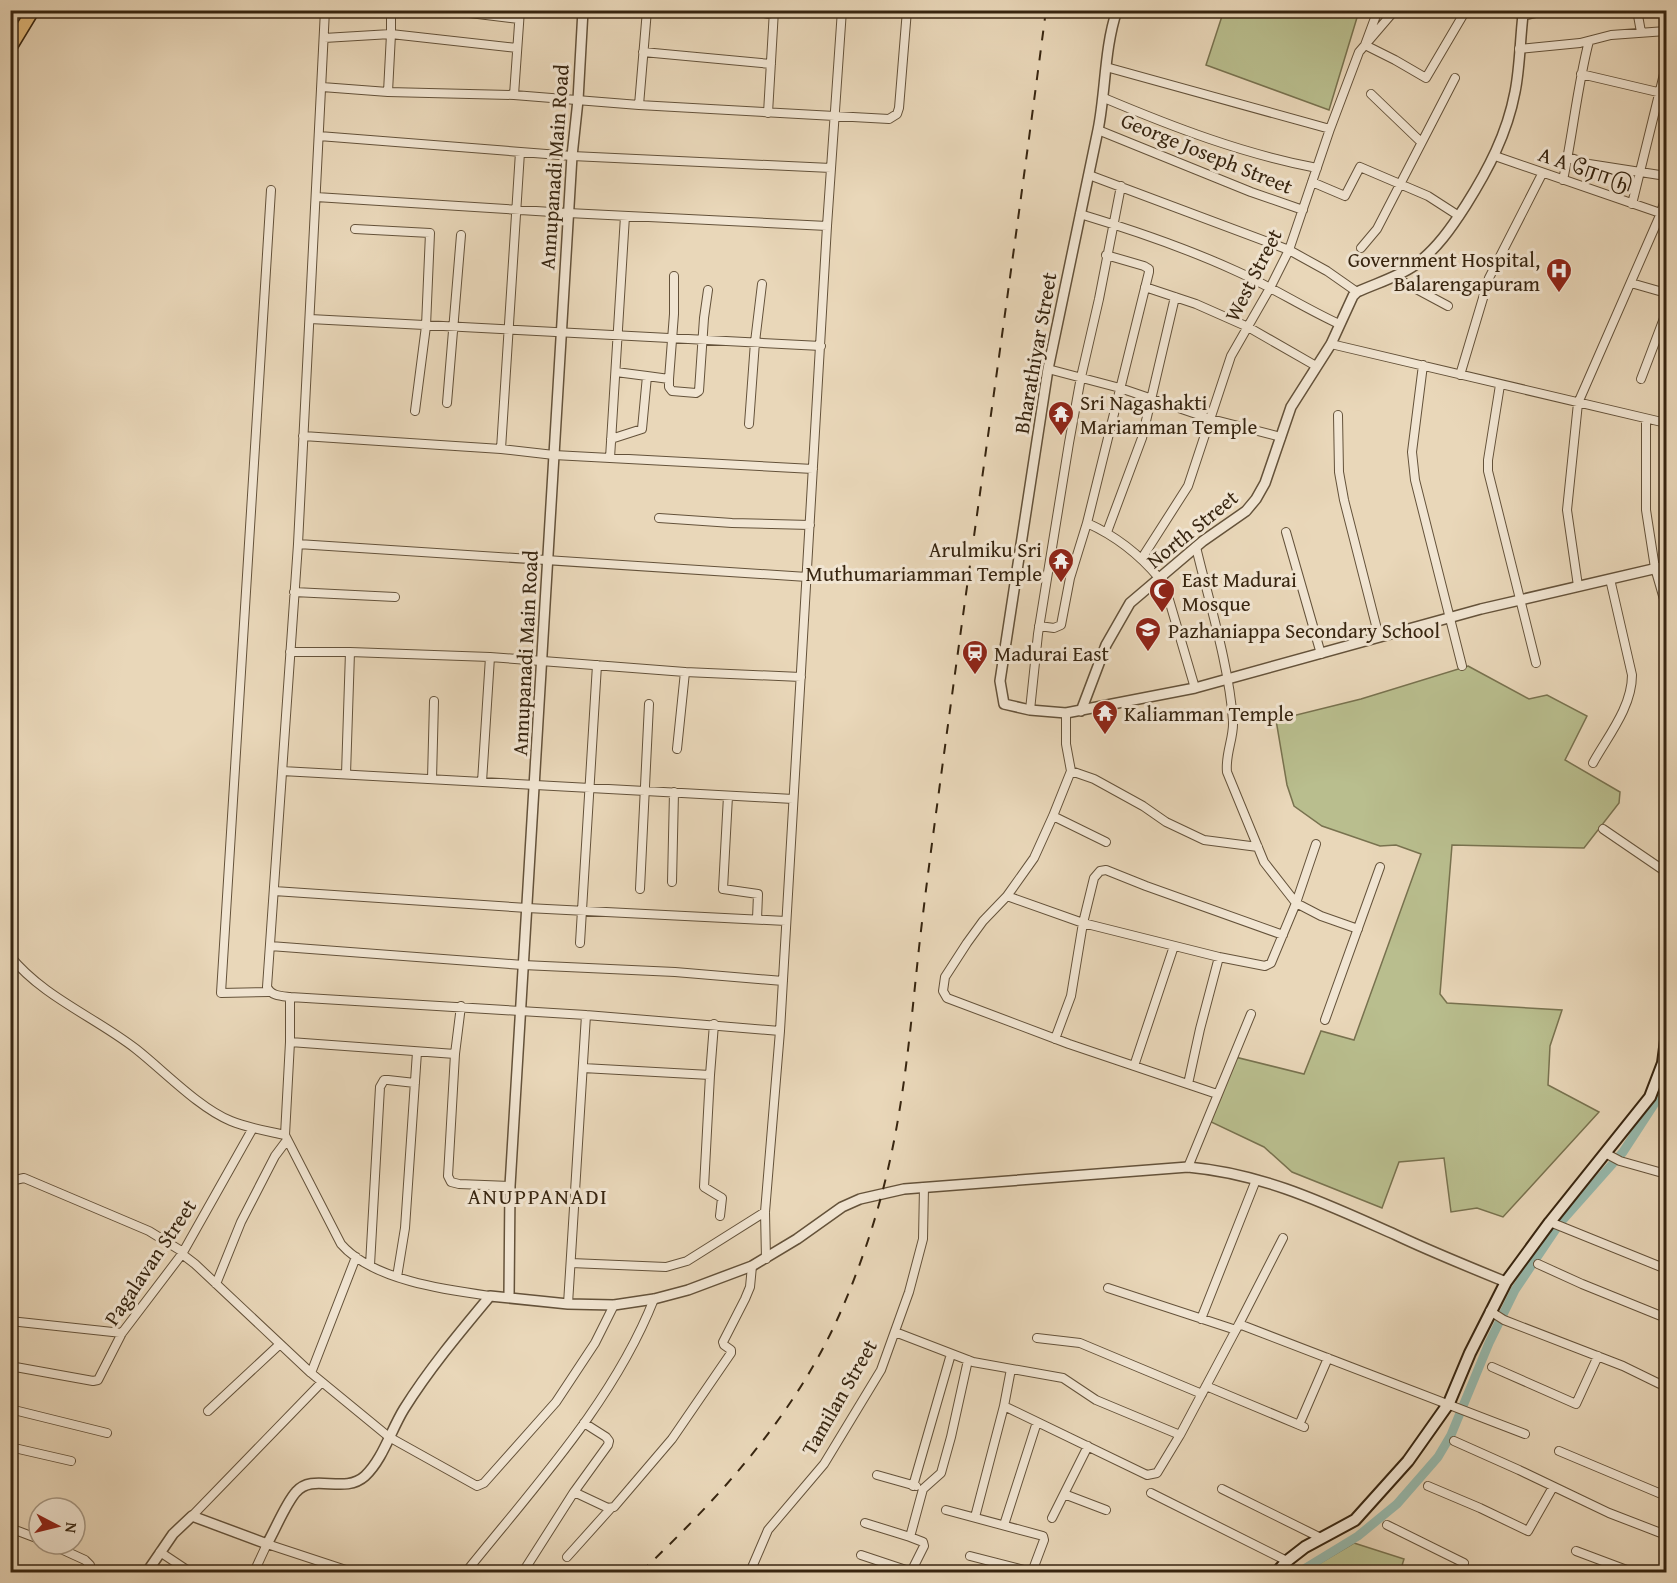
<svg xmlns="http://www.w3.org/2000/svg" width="1677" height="1583" font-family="'Gentium Book Plus','Noto Serif Tamil',serif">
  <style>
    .green { fill: #b9be8e; stroke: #78724f; stroke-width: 1.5 }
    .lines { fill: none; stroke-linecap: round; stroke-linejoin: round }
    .canal { stroke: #97baae; stroke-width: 9 }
    .minor-casing { stroke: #64523a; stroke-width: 10 }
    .tertiary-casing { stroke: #64523a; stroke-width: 12 }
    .secondary-casing { stroke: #372510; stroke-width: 14 }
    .primary-casing { stroke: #372510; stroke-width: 15 }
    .minor { stroke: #f1e5d2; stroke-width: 8 }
    .tertiary { stroke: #f1e5d2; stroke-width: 9 }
    .secondary { stroke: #f1e5d2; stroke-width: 10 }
    .primary { stroke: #e4bc7c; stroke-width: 12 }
    .rail { stroke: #372510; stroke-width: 2; stroke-dasharray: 10 10; stroke-linecap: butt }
    .labels { text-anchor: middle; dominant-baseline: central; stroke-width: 6; stroke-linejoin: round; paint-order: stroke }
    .street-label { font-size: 21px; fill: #372510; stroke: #f1e5d2 }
    .poi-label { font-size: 21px; fill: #372510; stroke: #f1e5d2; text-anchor: start }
    .neighbourhood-label { font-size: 22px; letter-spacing: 1.5px; fill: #372510; stroke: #f1e5d2 }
  </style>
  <rect width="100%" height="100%" fill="#e9d7b9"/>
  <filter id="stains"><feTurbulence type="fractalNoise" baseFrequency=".00333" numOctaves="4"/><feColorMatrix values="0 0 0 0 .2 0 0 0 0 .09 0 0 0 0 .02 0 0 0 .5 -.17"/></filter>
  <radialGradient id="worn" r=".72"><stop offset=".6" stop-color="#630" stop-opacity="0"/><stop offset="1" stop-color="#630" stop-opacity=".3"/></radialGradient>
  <path class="green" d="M1224,10L1359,11L1329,110L1206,65Z
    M1468,666L1529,699L1547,695L1587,716L1565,760L1620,792L1619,803L1584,848L1452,845L1440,994L1447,1003L1562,1010L1550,1046L1548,1085L1599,1112L1503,1217L1477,1208L1451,1212L1444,1158L1399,1162L1382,1208L1292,1172L1264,1147L1209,1121L1235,1057L1304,1074L1321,1031L1354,1040L1421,854L1396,845L1380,846L1322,826L1294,806L1287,785L1276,720L1361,699Z
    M1354,1543L1404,1559L1400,1572H1305Z"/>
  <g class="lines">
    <path class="canal" d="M1299,1572L1358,1536L1397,1504L1438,1457L1451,1435L1489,1343L1515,1290L1560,1223L1623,1152L1666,1086"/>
    <defs>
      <path id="minor" d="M445,10L519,19
        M749,10L774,15
        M1378,10L1365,45L1395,60L1426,78L1466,10
        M1504,10L1523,15
        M1637,10L1641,32
        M324,38L391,34V10
        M1519,49L1580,43L1611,35L1666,31
        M643,52L771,64
        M1106,67L1330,129
        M1581,74L1666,94
        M322,87L388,92L514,95L639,105L889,119L897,114L899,108L907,10
        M388,92L391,34L517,48
        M1371,94L1421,142
        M514,95L520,10
        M1104,98C1173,127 1243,154 1317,168
        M639,105L647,10
        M768,113L774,10
        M1098,130L1251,192L1303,210
        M319,136L572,156L831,168
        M520,152L501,449L554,455L813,469
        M1495,156L1666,215
        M1568,157L1589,164L1666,176
        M1089,175L1289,250L1327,271L1357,292
        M1563,180C1573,134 1577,87 1589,41
        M1312,182L1345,196L1360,167L1428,196L1459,216
        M316,197L568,213L827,226
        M1632,204L1666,66
        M1080,214C1133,230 1186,248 1236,271C1272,287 1304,308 1339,324
        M355,229L430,233L426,326L415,411
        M1361,248L1377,229L1455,78
        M1106,255L1144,266L1149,269V272L1087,523C1116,536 1139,554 1159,578
        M674,276V314L669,379V387L672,391L696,393L699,391L704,318L708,290
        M1394,277L1448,306
        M1631,283L1666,293
        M1145,287L1196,304L1248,327L1316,366
        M310,319L821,346
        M1331,344L1666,423
        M1423,365L1412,452L1415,480L1462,666
        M1048,369L1120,388L1211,419L1281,437
        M1460,375L1489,278L1542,174
        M647,376L669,379
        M1641,379L1666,313
        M1500,385L1488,460V471L1536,663
        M447,403L461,235
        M1338,415L1339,472L1344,500L1379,637
        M1646,419V510L1655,568L1666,606
        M749,424L755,342L762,284
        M303,436L501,449
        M611,439L642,429L647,376L616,372
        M610,458L625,216
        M659,518L732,523L810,525
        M1107,532L1142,438L1175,297
        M1286,532L1321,654
        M298,544L325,10
        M1196,547C1209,602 1229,665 1233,721C1234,738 1225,754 1227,772L1264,862L1296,903L1321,916L1358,929
        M1142,558L1188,486L1231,356L1270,288L1289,250L1330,129L1359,52L1395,10
        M1162,576L1195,688
        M1578,586L1567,510L1578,403L1661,213L1666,196
        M294,592L395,597
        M1039,626L1054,628L1061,625L1070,578L1087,523
        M290,652H350
        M1030,710L1038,634L1069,443L1081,377L1099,299L1121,186
        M1066,713V744L1071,771L1053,816L1034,858L1007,896L983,921L967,943L945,977L943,991L947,998L1069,1044L1217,1094
        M677,749L685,672
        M1593,763C1608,736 1632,707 1632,675L1610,579
        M282,771L793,799
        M1071,771L1094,779L1143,806L1166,822L1204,840L1258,847
        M346,774L350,652L490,657L685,672L801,677
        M432,779L434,701
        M482,782L490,657
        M728,796L723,889L758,894L757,919
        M1053,816L1106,842
        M1603,829L1666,872
        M672,882L674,792
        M640,889L649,704
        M274,891L527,908L786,921
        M1007,896L1083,923L1219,957L1265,966L1271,963L1296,903L1316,844
        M580,943L597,665
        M270,946L523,965L675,972L783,981
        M10,956C43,997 95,1017 136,1049C164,1071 199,1108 231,1121C248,1128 267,1131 285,1135L341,1244C372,1280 446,1290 490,1296
        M269,992L221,993L271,190
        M290,997L586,1015L780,1031
        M461,1006L455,1054L448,1176L451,1182L459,1184L510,1186
        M1325,1020L1380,867
        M1055,1039L1071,996L1083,923L1094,878L1100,871L1106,870L1146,886L1283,935
        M290,1042L455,1054
        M1134,1066L1174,946
        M583,1068L710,1075L704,1187L722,1198L720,1216
        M710,1075L714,1024
        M1188,1084L1200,1029L1219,957
        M285,1135L290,1042V997C281,996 271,996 267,987L298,544L807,577
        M1605,1153L1620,1161L1666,1174
        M1188,1167L1251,1014
        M10,1187L15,1180L24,1178L149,1231L183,1252
        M1550,1222L1666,1269
        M182,1254L195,1264L311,1373L389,1437L477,1486L484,1483L556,1402L595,1343L614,1305
        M766,1259L765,1212L780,1031L827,226L842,10
        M571,1263L666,1267L687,1261L765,1212
        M1538,1264L1582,1284L1666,1318
        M370,1265L380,1087L384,1080H388L415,1083
        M397,1277L405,1228L417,1052
        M216,1284L241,1222L275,1156L287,1140
        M1108,1288L1236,1330
        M568,1304L586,1015
        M1490,1311L1504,1320L1623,1366L1666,1387
        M1201,1319L1256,1180
        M10,1321L122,1333
        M1239,1324L1283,1238
        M895,1332L973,1362L1063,1378L1096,1400L1180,1435L1239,1324L1525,1434
        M1037,1338L1080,1343L1202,1394
        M10,1366L93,1381L98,1380L122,1333L182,1254L253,1128
        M1492,1367L1576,1404L1598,1356
        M1011,1369L1004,1406L1147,1475L1157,1473L1180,1435
        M311,1373L356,1257
        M1206,1386L1304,1427
        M10,1409L107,1433
        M208,1411L280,1344
        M1299,1425L1328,1358
        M1454,1441L1519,1470L1609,1513L1666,1535
        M10,1447L71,1461
        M1559,1451L1666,1496
        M877,1475L916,1486
        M913,1486L951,1354
        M1428,1486L1480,1508L1528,1531L1553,1487
        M923,1489L941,1473L951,1437L968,1360
        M1222,1489L1321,1538
        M574,1492L608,1508L614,1507L672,1439L731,1353V1350L724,1345L723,1342L745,1299L750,1287L752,1266
        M1151,1493L1287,1561
        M1064,1494L1106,1510
        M946,1510L1043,1536L1044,1540L1032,1572
        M192,1516L322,1382
        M975,1517L1004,1406
        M1052,1518L1088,1446
        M865,1523L910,1537
        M1004,1525L1037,1422
        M1387,1525L1464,1563L1460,1572
        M10,1528L39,1539
        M50,1544L85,1560L90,1565L92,1572
        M1576,1551L1632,1572
        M160,1552L190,1572
        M861,1555L912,1572
        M970,1556L1032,1572
        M567,1557L611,1508
        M254,1572L267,1544L352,1572
        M466,1572C534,1487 614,1401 654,1299
        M523,1572L574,1492L608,1445L609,1441L606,1437L584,1423
        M750,1572L768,1530L824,1464L881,1370L909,1292L923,1239L924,1187
        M911,1572L924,1546L923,1542L910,1537L923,1489
        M1664,1572H1666"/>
      <path id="tertiary" d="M1117,10C1104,49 1106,90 1098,130L1048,369L1000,681L1004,704L1030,710L1066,713L1195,688L1481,609L1666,566
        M1081,711L1106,645L1130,603L1203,541L1246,511L1256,499L1265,483L1291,407L1331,344L1353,296L1357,292C1377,283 1398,277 1415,265C1436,250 1452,227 1466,205C1488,170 1507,134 1515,92C1520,67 1520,40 1523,15L1545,10
        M509,1297L510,1186L572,156L578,100L583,10
        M147,1572L173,1534L192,1516L267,1544C275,1530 286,1503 296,1492C313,1472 344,1495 365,1476C383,1459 391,1430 404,1409C429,1369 460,1332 490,1296L568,1304L614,1305L654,1299L688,1290L752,1266L797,1239L842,1207L860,1199L904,1189L1188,1167C1265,1174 1326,1204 1396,1235C1432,1252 1469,1267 1506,1282"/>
      <path id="secondary" d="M1277,1572L1287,1561L1305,1547L1355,1520L1408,1461L1449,1403L1470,1353L1506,1282L1550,1222L1650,1097L1663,1063L1666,1040"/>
      <path id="primary" d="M10,48L33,10"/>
    </defs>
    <use href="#minor" class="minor-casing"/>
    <use href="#tertiary" class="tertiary-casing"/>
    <use href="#secondary" class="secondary-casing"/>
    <use href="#primary" class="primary-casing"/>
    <use href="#minor" class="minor"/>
    <use href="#tertiary" class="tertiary"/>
    <use href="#secondary" class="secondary"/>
    <use href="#primary" class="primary"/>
    <path class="rail" d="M641,1572C721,1496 796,1414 841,1311C861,1265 877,1217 888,1169C905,1096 911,1022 919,948C925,895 932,843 939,791C974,531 1012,271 1046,10"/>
  </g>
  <defs>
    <symbol id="hospital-pin" viewBox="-11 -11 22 30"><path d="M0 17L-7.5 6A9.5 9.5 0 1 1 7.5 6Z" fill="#8f2418" stroke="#f1e5d2"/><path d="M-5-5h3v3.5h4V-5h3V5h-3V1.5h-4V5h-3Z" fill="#fff"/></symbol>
    <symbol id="temple-pin" viewBox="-11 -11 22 30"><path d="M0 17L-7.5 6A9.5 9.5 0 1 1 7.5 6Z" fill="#8f2418" stroke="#f1e5d2"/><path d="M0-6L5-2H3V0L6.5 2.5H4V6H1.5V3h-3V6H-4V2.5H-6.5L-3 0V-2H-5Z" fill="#fff"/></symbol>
    <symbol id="mosque-pin" viewBox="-11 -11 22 30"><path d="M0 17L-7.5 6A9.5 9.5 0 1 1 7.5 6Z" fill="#8f2418" stroke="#f1e5d2"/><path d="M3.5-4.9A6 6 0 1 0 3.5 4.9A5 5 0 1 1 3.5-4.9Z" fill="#fff"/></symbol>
    <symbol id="school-pin" viewBox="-11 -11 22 30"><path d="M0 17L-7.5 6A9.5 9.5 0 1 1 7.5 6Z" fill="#8f2418" stroke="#f1e5d2"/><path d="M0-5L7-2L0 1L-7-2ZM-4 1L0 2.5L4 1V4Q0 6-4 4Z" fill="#fff"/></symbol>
    <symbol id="station-pin" viewBox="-11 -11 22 30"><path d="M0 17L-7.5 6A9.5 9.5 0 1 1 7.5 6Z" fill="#8f2418" stroke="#f1e5d2"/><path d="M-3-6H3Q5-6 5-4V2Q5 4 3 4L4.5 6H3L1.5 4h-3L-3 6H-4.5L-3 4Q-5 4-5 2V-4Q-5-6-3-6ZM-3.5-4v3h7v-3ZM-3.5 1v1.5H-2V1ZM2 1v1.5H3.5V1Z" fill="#fff"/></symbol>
  </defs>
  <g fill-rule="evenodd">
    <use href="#hospital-pin" x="1544" y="256" width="30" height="40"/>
    <use href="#temple-pin" x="1046" y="399" width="30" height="40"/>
    <use href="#temple-pin" x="1046" y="546" width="30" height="40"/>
    <use href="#mosque-pin" x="1147" y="576" width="30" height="40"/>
    <use href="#school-pin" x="1133" y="615" width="30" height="40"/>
    <use href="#station-pin" x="960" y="638" width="30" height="40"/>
    <use href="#temple-pin" x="1090" y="698" width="30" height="40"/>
  </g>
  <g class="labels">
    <g class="street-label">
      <text transform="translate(1207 153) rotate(22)">George Joseph Street</text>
      <text transform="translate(554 167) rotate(-86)">Annupanadi Main Road</text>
      <text transform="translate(1586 169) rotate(19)">A A ரோடு</text>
      <text transform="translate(1253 275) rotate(-63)">West Street</text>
      <text transform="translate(1035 353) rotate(-80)">Bharathiyar Street</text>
      <text transform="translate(1192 529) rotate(-39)">North Street</text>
      <text transform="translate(525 653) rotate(-87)">Annupanadi Main Road</text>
      <text transform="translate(150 1262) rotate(-56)">Pagalavan Street</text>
      <text transform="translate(839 1397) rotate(-60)">Tamilan Street</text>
    </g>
    <g class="poi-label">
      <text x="1540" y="259" text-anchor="end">Government Hospital,<tspan x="1540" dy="24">Balarengapuram</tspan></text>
      <text x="1080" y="402">Sri Nagashakti<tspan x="1080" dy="24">Mariamman Temple</tspan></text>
      <text x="1042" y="549" text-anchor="end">Arulmiku Sri<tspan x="1042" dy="24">Muthumariamman Temple</tspan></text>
      <text x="1182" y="579">East Madurai<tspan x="1182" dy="24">Mosque</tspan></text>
      <text x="1168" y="630">Pazhaniappa Secondary School</text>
      <text x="994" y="653">Madurai East</text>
      <text x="1124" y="713">Kaliamman Temple</text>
    </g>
    <g class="neighbourhood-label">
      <text x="538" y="1196">ANUPPANADI</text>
    </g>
  </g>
  <rect width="1677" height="1583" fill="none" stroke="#e9d7b9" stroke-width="36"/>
  <rect x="12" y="12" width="1653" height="1559" fill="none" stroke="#372510" stroke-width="3"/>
  <rect x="18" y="18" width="1641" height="1547" fill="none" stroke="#372510" stroke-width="1.5"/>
  <g transform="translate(57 1526) rotate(97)"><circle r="28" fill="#f1e5d2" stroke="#a79884" stroke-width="1.5"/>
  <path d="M0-4.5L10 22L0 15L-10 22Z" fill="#8f2418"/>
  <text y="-9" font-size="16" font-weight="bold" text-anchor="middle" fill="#372510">N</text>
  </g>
  <rect width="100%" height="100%" filter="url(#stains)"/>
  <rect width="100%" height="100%" fill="url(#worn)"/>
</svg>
